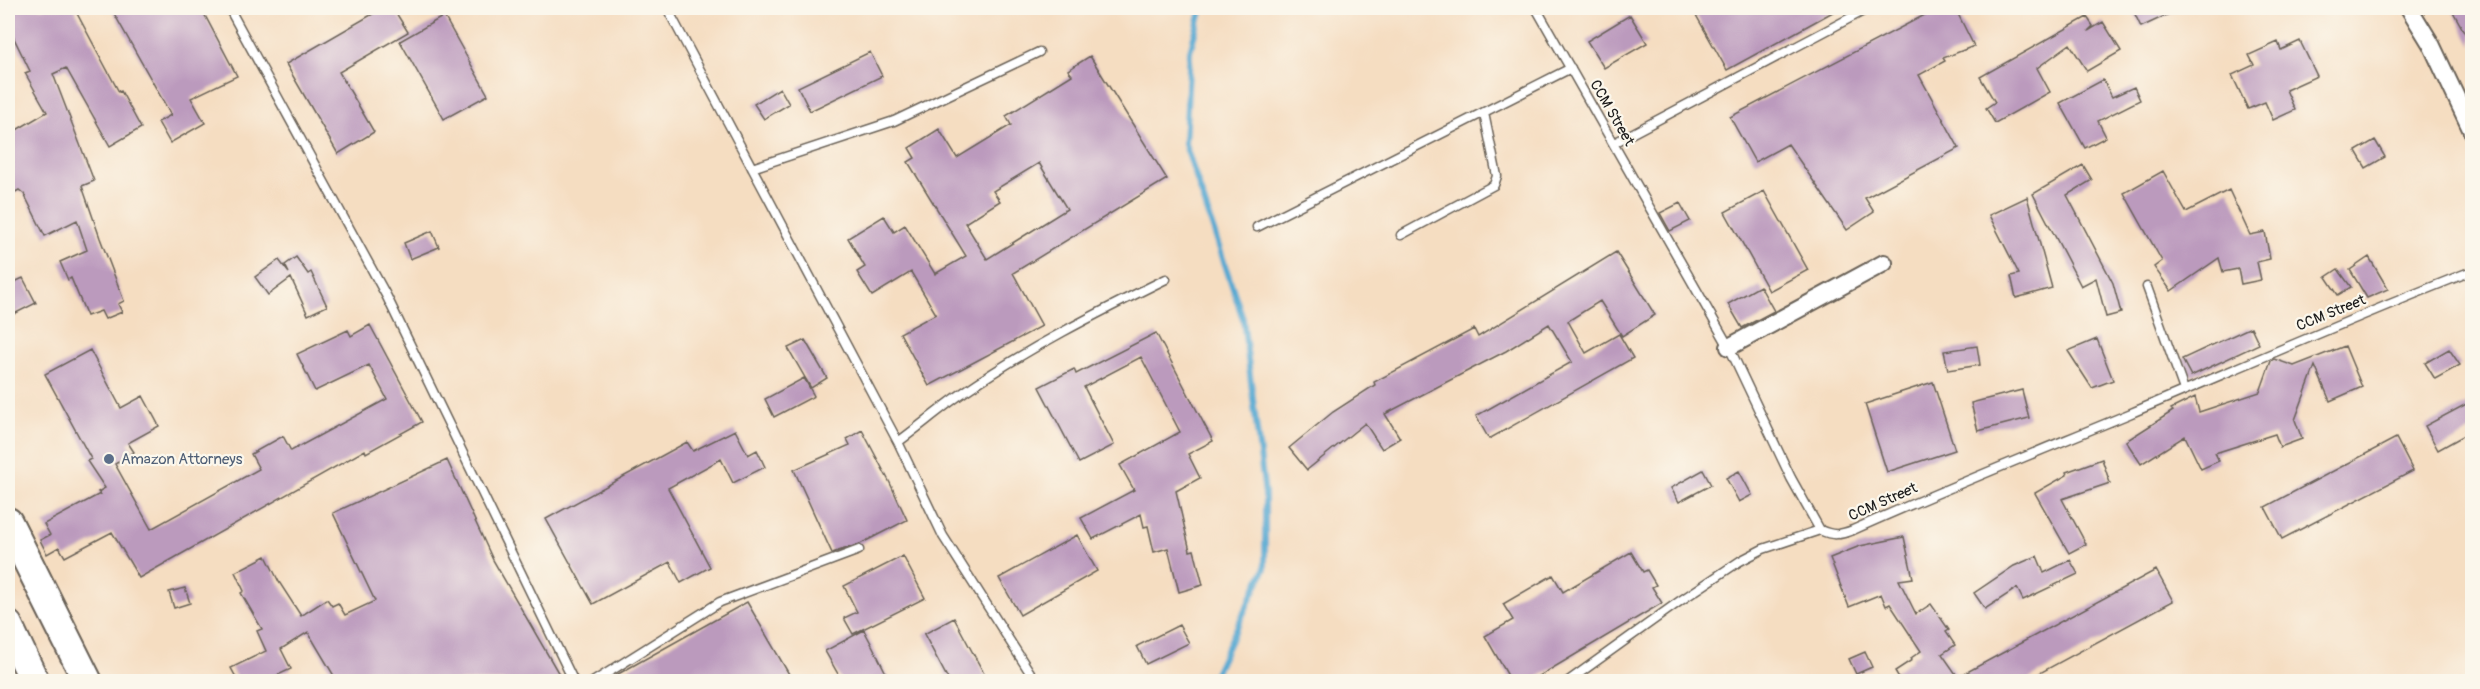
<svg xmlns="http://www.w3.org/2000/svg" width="2480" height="689" font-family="Pangolin,sans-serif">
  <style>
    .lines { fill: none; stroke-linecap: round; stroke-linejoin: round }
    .stream { stroke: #55a8d1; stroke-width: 6 }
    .building { fill: #bb9abd; fill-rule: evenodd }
    .service-casing { stroke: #686056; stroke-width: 11 }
    .minor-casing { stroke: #686056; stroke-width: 20 }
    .trunk-casing { stroke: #686056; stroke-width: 32 }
    .service { stroke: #fff; stroke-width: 8 }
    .minor { stroke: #fff; stroke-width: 16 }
    .trunk { stroke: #fff; stroke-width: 28 }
    .service-dot { fill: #5c6f8a; stroke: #fbf7ec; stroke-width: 2 }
    .labels { text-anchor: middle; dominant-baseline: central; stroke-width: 4.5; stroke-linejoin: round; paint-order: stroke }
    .street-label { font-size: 15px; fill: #1c1c1c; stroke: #fbf7ec }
    .service-label { font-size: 15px; fill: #4e5e75; stroke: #fbf7ec; text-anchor: start }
  </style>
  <rect width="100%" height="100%" fill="#fbf7ec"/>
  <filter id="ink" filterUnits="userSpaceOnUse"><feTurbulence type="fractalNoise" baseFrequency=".0167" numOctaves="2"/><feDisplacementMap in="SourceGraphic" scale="12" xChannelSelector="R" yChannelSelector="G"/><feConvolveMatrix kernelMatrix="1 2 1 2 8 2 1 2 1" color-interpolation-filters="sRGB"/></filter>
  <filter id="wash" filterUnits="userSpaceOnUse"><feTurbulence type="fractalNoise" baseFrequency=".008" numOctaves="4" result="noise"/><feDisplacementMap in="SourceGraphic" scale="24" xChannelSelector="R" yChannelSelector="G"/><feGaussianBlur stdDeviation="1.35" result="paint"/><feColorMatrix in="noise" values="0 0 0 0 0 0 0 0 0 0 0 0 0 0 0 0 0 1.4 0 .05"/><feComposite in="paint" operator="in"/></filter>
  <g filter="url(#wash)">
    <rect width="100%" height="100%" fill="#f5ddc1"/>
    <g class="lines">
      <path class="stream" d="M1202,8L1190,51L1185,144L1243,319L1265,494V568L1211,682"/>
    </g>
    <g id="blocks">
      <path class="building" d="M8,8H74L119,92L121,91L141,128L110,146L66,68L53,74L94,181L82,186L100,238L124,301L118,304L122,312L105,319L101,311L87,316L71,278L68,280L60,262L87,250L77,220L45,236L24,194L19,190L8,196V135L47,112L25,73L30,71L8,26Z
        M111,8H201L237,76L191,98L205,123L170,143L158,122L171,115Z
        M383,8H393L408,32L339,72L374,132L338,154L286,64Z
        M1692,8H1840L1727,70Z
        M1938,8H1955L1974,46L1943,58L1945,61L1919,75L1959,148L1865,198L1874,212L1847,230L1788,144L1755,162L1730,117Z
        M2132,8H2182L2141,27Z
        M2451,8H2472V46Z
        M1630,15L1647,43L1604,68L1587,41Z
        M444,16L488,95L444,119L400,41Z
        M2087,17L2093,26L2088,31L2103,22L2121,51L2087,71L2070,44L2037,68L2050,92L1995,123L1986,108L1995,102L1980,77Z
        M2300,41L2317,76L2286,90L2295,110L2273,120L2265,102L2248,109L2232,75L2254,65L2249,55L2278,42L2281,50Z
        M870,52L882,76L810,111L798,87Z
        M1090,56L1167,179L1013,273L1042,326L929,386L900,333L936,314L911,272L872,296L857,272L865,267L848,238L884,216L894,232L905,225L935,274L966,256L908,162L915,158L909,148L939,129L957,158L1011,125L1006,116L1072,75L1068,70ZM1039,163L1067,209L987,259L965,223L1000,201L993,191Z
        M2103,80L2112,97L2134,87L2140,100L2098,121L2106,137L2085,148L2060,103Z
        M780,88L789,104L764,119L754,104Z
        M2375,140L2385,157L2366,168L2356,151Z
        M2083,165L2092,180L2067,195L2113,283L2121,313L2106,317L2096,278L2081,286L2033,194Z
        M2163,171L2186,212L2229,190L2250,235L2265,232L2270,259L2257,262L2261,280L2241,284L2238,269L2223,272L2219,258L2171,291L2154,267L2162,261L2124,193Z
        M1764,191L1808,270L1769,291L1725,212Z
        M2027,197L2052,288L2016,298L2011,276L2019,274L1989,215Z
        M1680,203L1690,221L1670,231L1660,213Z
        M432,231L439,247L410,259L404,243Z
        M1616,252L1655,315L1622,336L1600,301L1568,321L1586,353L1619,334L1633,358L1489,439L1476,416L1572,362L1549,324L1506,351L1385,414L1400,438L1382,449L1365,423L1307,470L1289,448L1333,412L1375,385L1374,382L1474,329L1478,337Z
        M296,257L308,274L311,272L327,306L308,315L291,278L268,295L255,277L279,260L289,273L285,265Z
        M2369,257L2388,289L2367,298L2350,270Z
        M2338,269L2351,287L2338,295L2326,277Z
        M23,278L36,303L8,317V285Z
        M1760,286L1774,311L1742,328L1728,304Z
        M370,325L422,422L366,453L365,450L139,578L112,532L65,557L59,547L47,554L40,540L50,535L44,524L100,494L98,492L105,488L87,461L91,459L45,374L90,350L121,408L143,396L159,426L128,443L134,452L115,464L151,529L259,469L251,454L283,436L291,451L387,399L369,365L315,391L297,354L348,330L351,336Z
        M2251,327L2259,344L2191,376L2182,359Z
        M1156,333L1213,441L1188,454L1200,478L1176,491L1190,551L1194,550L1203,585L1179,592L1168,548L1154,552L1148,526L1144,527L1141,514L1093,539L1081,518L1134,490L1120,465L1180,432L1141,357L1084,387L1114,445L1079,463L1039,387L1074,369L1076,374Z
        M2097,339L2113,380L2092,388L2068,351Z
        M805,340L827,378L811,388L788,348Z
        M1977,346L1980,365L1948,370L1944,351Z
        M2345,346L2362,387L2330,401L2315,366L2295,420L2302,439L2280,447L2275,434L2215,453L2219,461L2201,469L2185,436L2141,464L2126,441L2173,411L2171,409L2195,397L2199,412L2260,392L2271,361L2274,359L2294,366Z
        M2449,349L2460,365L2435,379L2425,363Z
        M804,378L814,396L774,417L765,399Z
        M1933,382L1955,450L1887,472L1865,404Z
        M2022,390L2029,418L1978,431L1971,403Z
        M2472,401V431L2438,450L2425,426Z
        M735,430L748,455L757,450L765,467L733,483L721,459L668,488L710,567L681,583L670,562L593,604L546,519L687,442L693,451Z
        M862,430L890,483L907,520L860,544L832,553L794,470L850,445L847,439Z
        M2396,438L2413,471L2282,539L2265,507Z
        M2102,459L2110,483L2062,499L2086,544L2069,553L2035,493L2067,475L2066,472Z
        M447,460L493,560L563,681H337L308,632L281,649L291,669L265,681H238L231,668L266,651L257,631L262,629L241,593L244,591L235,572L266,556L279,582L301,616L327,599L332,606L338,603L345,615L375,601L333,513Z
        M1703,470L1711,485L1679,502L1671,488Z
        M1739,471L1752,495L1739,502L1726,478Z
        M1077,535L1097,571L1020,615L999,578Z
        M1904,537L1913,578L1899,580L1916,614L1931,604L1949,630L1946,632L1955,645L1942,654L1958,677L2156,570L2173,601L2025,681H1901L1895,671L1912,660L1911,658L1921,651L1890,604L1886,606L1881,594L1849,607L1830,558L1860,546Z
        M1631,552L1643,572L1647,570L1656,585L1652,587L1662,603L1531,681H1511L1485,636L1513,620L1503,604L1553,575L1563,592Z
        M903,556L925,598L853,634L844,618L857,612L844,586Z
        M2037,556L2044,573L2070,560L2078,574L2023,600L2017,588L1985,609L1974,593L2014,566Z
        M185,588L190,603L174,608L169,592Z
        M747,602L793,681H606L620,673Z
        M954,618L988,681H949L924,634Z
        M1179,625L1189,643L1146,664L1137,646Z
        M864,630L873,647L890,681H842L825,651Z
        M1865,652L1872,667L1856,674L1849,659Z"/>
    </g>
  </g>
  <g filter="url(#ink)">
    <use href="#blocks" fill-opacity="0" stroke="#686056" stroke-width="1.5"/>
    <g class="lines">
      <defs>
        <path id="service" d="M229,8L387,297L574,682
          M667,8L898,442L943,536L1036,682
          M1536,8L1729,347L1791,478L1820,530C1833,536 1840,535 1853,530C1944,489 2037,452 2129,414C2243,366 2357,316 2472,271
          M1614,143L1869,8
          M752,168L894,121L1039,52
          M1257,227L1571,68
          M1401,235L1494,185L1497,176L1484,113
          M2147,287L2184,390
          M898,442C920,426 942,407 964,392C1028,348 1097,313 1166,279
          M593,682L720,602L859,550
          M1567,682L1680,601L1740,561L1763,549L1820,530"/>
        <path id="minor" d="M2409,8L2431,44L2472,131
          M1729,347L1884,263"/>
        <path id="trunk" d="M8,522L88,682
          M8,625L35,682"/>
      </defs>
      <use href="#service" class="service-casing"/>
      <use href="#minor" class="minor-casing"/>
      <use href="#trunk" class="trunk-casing"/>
      <use href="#service" class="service"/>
      <use href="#minor" class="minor"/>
      <use href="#trunk" class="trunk"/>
    </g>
  </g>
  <circle class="service-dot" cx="109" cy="459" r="6"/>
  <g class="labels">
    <g class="street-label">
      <text transform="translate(1612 113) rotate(60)">CCM Street</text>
      <text transform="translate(2331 313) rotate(-22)">CCM Street</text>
      <text transform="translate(1883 502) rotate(-24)">CCM Street</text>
    </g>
    <g class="service-label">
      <text x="121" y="459">Amazon Attorneys</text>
    </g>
  </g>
  <rect width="2480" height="689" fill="none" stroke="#fbf7ec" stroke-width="30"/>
</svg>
